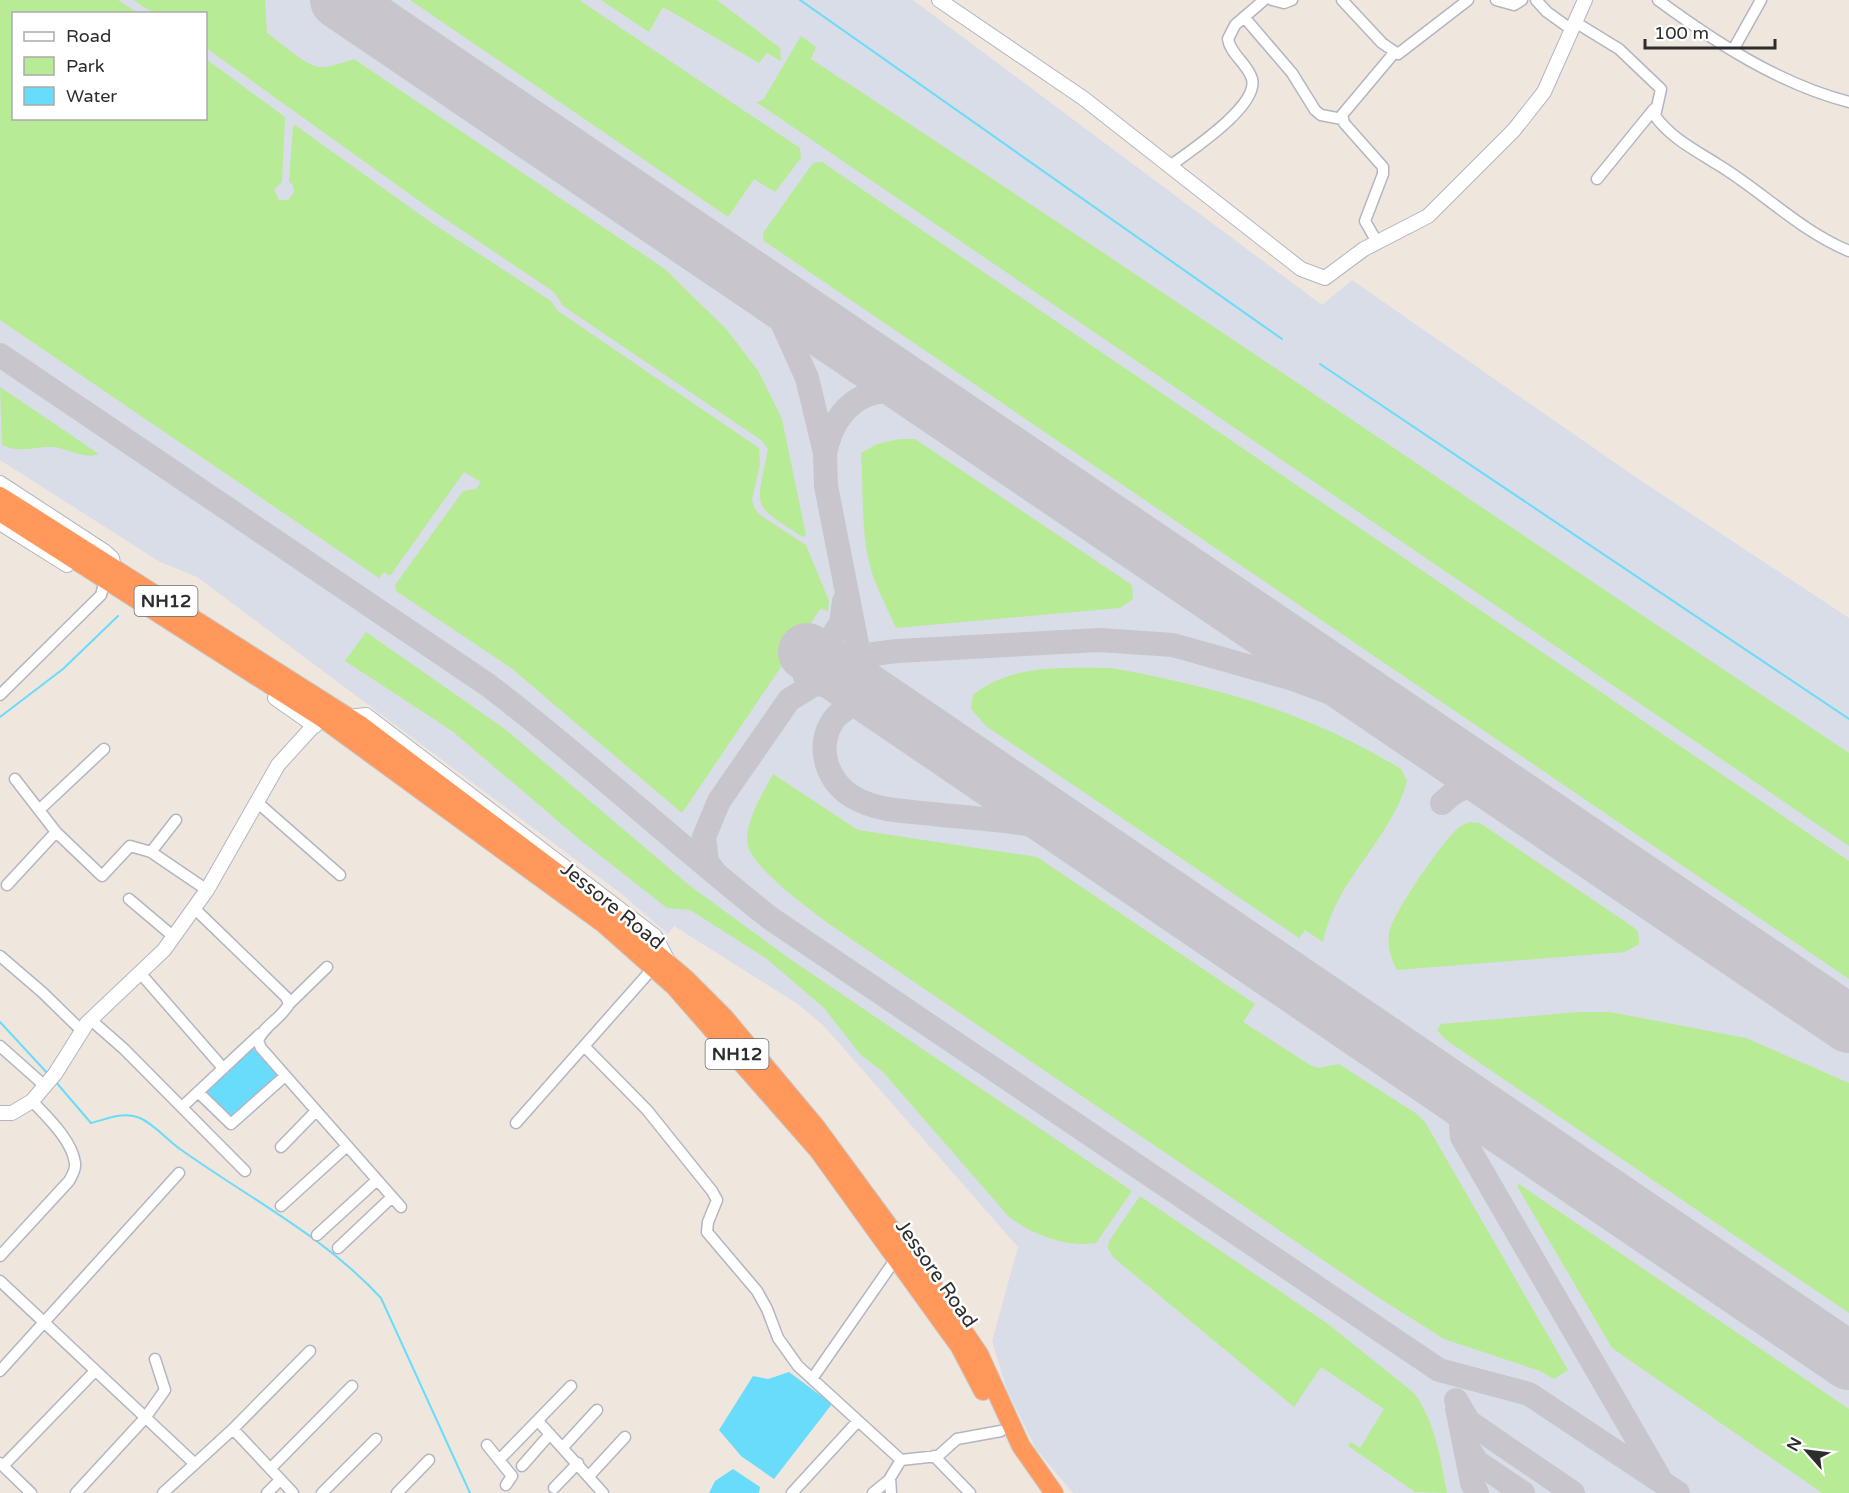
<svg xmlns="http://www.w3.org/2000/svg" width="1849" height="1493" font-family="'Varela Round',sans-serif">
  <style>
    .airport { fill: #d9dde8; fill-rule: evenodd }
    .green { fill: #b8eb96 }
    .water { fill: #68dcfa }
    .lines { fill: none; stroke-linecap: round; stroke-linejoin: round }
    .stream { stroke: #68dcfa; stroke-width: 2 }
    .taxiway { stroke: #c8c6cc; stroke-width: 24 }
    .runway { stroke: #c8c6cc; stroke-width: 58 }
    .street-casing { stroke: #b2b6c2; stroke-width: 13 }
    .secondary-casing { stroke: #b2b6c2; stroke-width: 16 }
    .highway-casing { stroke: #c8c8c8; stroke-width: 20 }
    .street { stroke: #fff; stroke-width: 10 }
    .secondary { stroke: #fff; stroke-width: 14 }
    .highway { stroke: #ff985a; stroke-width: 18 }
    .labels { text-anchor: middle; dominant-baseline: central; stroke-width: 5; stroke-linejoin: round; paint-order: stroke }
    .shield { fill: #fff; stroke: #6c6c6c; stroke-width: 1.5 }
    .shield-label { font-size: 18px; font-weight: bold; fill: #2d2d2d }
    .street-label { font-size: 20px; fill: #2d2d2d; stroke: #fff }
  </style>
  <rect width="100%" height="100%" fill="#efe7de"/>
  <path class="airport" d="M0,0H913L1322,305L1352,280L1637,478L1849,618V1493H1073L1036,1449L1007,1390L992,1341L1018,1247L823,1025L796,1003L674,926L668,934L619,892L197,577L160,562L0,460ZM14,14H206V118H14Z"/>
  <path class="green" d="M0,0H118L138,13L14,14V118H206V59L285,117L282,182L274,190L279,200H288L294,192L293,185L289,182L293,126L295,125L429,221L551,301L558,311L759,448L760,465L752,499L754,507L760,515L806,545L829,601L828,612L821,608L682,813L511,668L396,591L395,585L463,491L476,489L481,482L464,472L390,576L384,572L379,578L0,320Z
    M133,0H265L267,33C279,41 307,67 320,67C331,68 343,62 354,59L665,269L727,330L759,372L782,419L806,535L803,537C750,503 756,511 768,449L761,440L563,306L554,292L432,210L206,48V14L153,13Z
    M410,0H579L800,148L801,158L775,192L754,179L728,217Z
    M601,0H717L780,48L781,61L767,53L759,63L663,7L649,32Z
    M801,36L816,47L811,59C1159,287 1502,523 1849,753V846L756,102L763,100Z
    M822,162L1849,861V979L764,241L763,233L813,163Z
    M0,387L99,454C84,460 68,448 53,447C33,446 21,454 2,445Z
    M900,439H915L1132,585L1133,599L1120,608L896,628C888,610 878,591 872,573C860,534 864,493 861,453L877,444Z
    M366,632L505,729L689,885L790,959L1132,1191L1096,1243C1067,1248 1031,1234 1009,1217L883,1072L860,1054L824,1008L767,959L690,910L667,908L579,839L452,731L345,661Z
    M1111,668C1221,688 1305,711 1401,769L1407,781C1390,842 1336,878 1323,942L1305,930L1299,938L986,726L971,709L973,695C1010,664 1065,668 1111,668Z
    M773,774L858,830L1037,857L1255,1004L1243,1022L1310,1065L1318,1068L1339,1064L1417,1114L1425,1122L1568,1370L1554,1379L1540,1371L1444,1339L1376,1296L829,924C810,909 745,864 747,839C748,816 763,793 773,774Z
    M1470,822L1480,823L1633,927L1638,931L1639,944L1625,952L1397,970C1391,958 1387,948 1389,934C1391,915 1442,842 1458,828C1461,825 1466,824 1470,822Z
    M1578,1012H1610L1746,1038L1849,1083V1313L1446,1040L1437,1030L1441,1024Z
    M1519,1184L1849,1409V1493H1822L1612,1348L1517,1186Z
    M1140,1196L1328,1324L1414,1393C1435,1421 1441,1460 1447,1493L1415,1492L1348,1446L1351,1442L1360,1448L1384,1409L1321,1367L1294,1407L1113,1257L1108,1248L1109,1241Z"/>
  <path class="water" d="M252,1047L280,1076L233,1120L204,1090Z
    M789,1372L832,1404L774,1479L741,1456L719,1430L753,1376L768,1379Z
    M733,1469L760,1487L759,1493H709L715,1481Z"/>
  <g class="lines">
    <path class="stream" d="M800,0L1282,339
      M1320,364L1849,719
      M0,717L63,669L118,616
      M0,1022L49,1075
      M55,1081L91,1123C107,1119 125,1111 140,1118C154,1124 167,1140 180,1149C247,1197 324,1236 381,1298L470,1493"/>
    <path class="taxiway" d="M742,274L768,301L781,320L807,378L825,453L826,486L860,659L867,677L899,713
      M0,355L488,685C585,759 674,842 770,918L1439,1370L1529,1394L1678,1493
      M825,453C836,402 870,381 921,395
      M810,670L841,623L844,601
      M805,677L828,660L897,651L1100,640L1173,645L1293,679L1355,702L1421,734
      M897,712C825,678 800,765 853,797C877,811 905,811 933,814C977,819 1026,820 1069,834C1082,838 1096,849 1108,856
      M1442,803C1462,783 1478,782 1505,791
      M716,874L707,862L704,837L719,801L789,700L813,685L843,683L883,702
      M1511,1131C1492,1122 1479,1110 1461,1127L1462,1137L1659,1477
      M1456,1400L1469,1422L1573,1493
      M1457,1408L1472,1483L1477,1493
      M1466,1445L1477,1462L1523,1493"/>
    <path class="runway" d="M339,0L1849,1024
      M807,652L1849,1361"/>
    <defs>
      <path id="street" d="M1272,0L1284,3L1292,0
        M1342,0L1382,43L1398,54L1468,0
        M1496,0L1514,5L1522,0
        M1536,0L1547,12L1572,30
        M1658,0C1715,42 1779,84 1849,102
        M1244,17L1292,73L1315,110L1321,115L1342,119
        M1575,22L1619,49L1661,89L1655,116C1671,138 1695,150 1717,164C1762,191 1800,231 1849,251
        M1733,50L1761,0
        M1170,166C1190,151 1259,106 1252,79C1248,64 1230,54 1228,39L1235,25L1264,0
        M1597,179L1654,109
        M1377,242L1365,221L1383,174V167L1344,123L1342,115L1394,53
        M0,695L101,595L105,580
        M15,779L56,832L102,876L130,846L151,852
        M258,803L340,875
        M39,810L104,749
        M176,820L151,852L207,890
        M7,885L56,832
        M129,899L174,937
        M195,909L286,997L289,1004C281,1019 263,1026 258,1041L261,1048L401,1207
        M0,956L42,992L82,1031
        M141,974L223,1068
        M289,1004L327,967
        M91,1020L124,1049L245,1171
        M0,1046L45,1086
        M584,1046L647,1110L712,1191L717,1200L708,1222L707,1232L757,1291L767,1309L778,1338L798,1366L901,1460L938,1456L957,1439L1001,1431
        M198,1092L231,1124L285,1076
        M182,1107L260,1034
        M516,1123L653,968
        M281,1147L316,1111
        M281,1206L347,1146
        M317,1235L377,1180
        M338,1248L392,1197
        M0,1256L69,1181C72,1176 76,1169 75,1163C72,1140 47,1117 32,1101
        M0,1281L195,1464
        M0,1371L179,1173
        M812,1379L897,1257
        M538,1421L603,1493
        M233,1429L293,1493
        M487,1445L512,1476L506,1485
        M563,1447L597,1410
        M934,1456L970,1493
        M499,1460L571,1386
        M0,1463L31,1493
        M3,1466L95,1371
        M522,1466L550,1434
        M270,1469L352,1386
        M589,1476L625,1437
        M554,1488L578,1463
        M76,1493L145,1418L165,1390L155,1359
        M163,1493L233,1429L310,1351
        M267,1493L280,1480
        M322,1493L376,1439
        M397,1493L429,1460
        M792,1493L858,1421
        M873,1493L889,1480
        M891,1493L890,1478L901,1460"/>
      <path id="secondary" d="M939,0L1083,98L1301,269L1325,278L1364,249L1428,216L1514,130L1544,92L1585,0
        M0,483L104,551L112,558L114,568
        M0,523L67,565
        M275,698L315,726
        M348,717L366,715L655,936L669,963
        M0,1113H12L32,1101L55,1074L87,1023L164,950L207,890L278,765L327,711"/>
      <path id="highway" d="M0,496L359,724L601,906L686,979L724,1017L816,1127L935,1289L979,1354L1021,1446L1054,1493
        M0,512L322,718L604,924L674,986L818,1150L960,1347L983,1391"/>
    </defs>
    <use href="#street" class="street-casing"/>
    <use href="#secondary" class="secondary-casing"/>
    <use href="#highway" class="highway-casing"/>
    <use href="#street" class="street"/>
    <use href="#secondary" class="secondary"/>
    <use href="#highway" class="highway"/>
  </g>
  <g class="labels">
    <g class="shield">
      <rect x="134.5" y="586" width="63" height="30" rx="4.5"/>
      <rect x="705.5" y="1039" width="63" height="30" rx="4.5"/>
    </g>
    <g class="shield-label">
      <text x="166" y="601">NH12</text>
      <text x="737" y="1054">NH12</text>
    </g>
    <g class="street-label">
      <text transform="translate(612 906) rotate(39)">Jessore Road</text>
      <text transform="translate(936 1274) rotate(55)">Jessore Road</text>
    </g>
  </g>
  <rect x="12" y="12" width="195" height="108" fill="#ffffff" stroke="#ababab" stroke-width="1.5"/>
  <rect x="24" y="32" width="30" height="9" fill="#ffffff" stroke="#ababab" stroke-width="1.5"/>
  <text x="66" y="42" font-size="18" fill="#2d2d2d">Road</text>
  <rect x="24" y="57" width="30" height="18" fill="#b8eb96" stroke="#ababab" stroke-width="1.5"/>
  <text x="66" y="72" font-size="18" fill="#2d2d2d">Park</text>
  <rect x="24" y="87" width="30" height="18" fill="#68dcfa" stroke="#ababab" stroke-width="1.5"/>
  <text x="66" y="102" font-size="18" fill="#2d2d2d">Water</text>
  <g transform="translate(1807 1451) rotate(298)" stroke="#ffffff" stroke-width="4.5" paint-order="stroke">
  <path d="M0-4.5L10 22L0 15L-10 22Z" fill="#2d2d2d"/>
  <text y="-9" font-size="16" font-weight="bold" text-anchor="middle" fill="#2d2d2d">N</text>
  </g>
  <path d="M1645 39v9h130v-9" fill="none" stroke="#2d2d2d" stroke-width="3"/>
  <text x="1654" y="39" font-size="18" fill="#2d2d2d" stroke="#ffffff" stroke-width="4.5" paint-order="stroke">100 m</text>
</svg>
